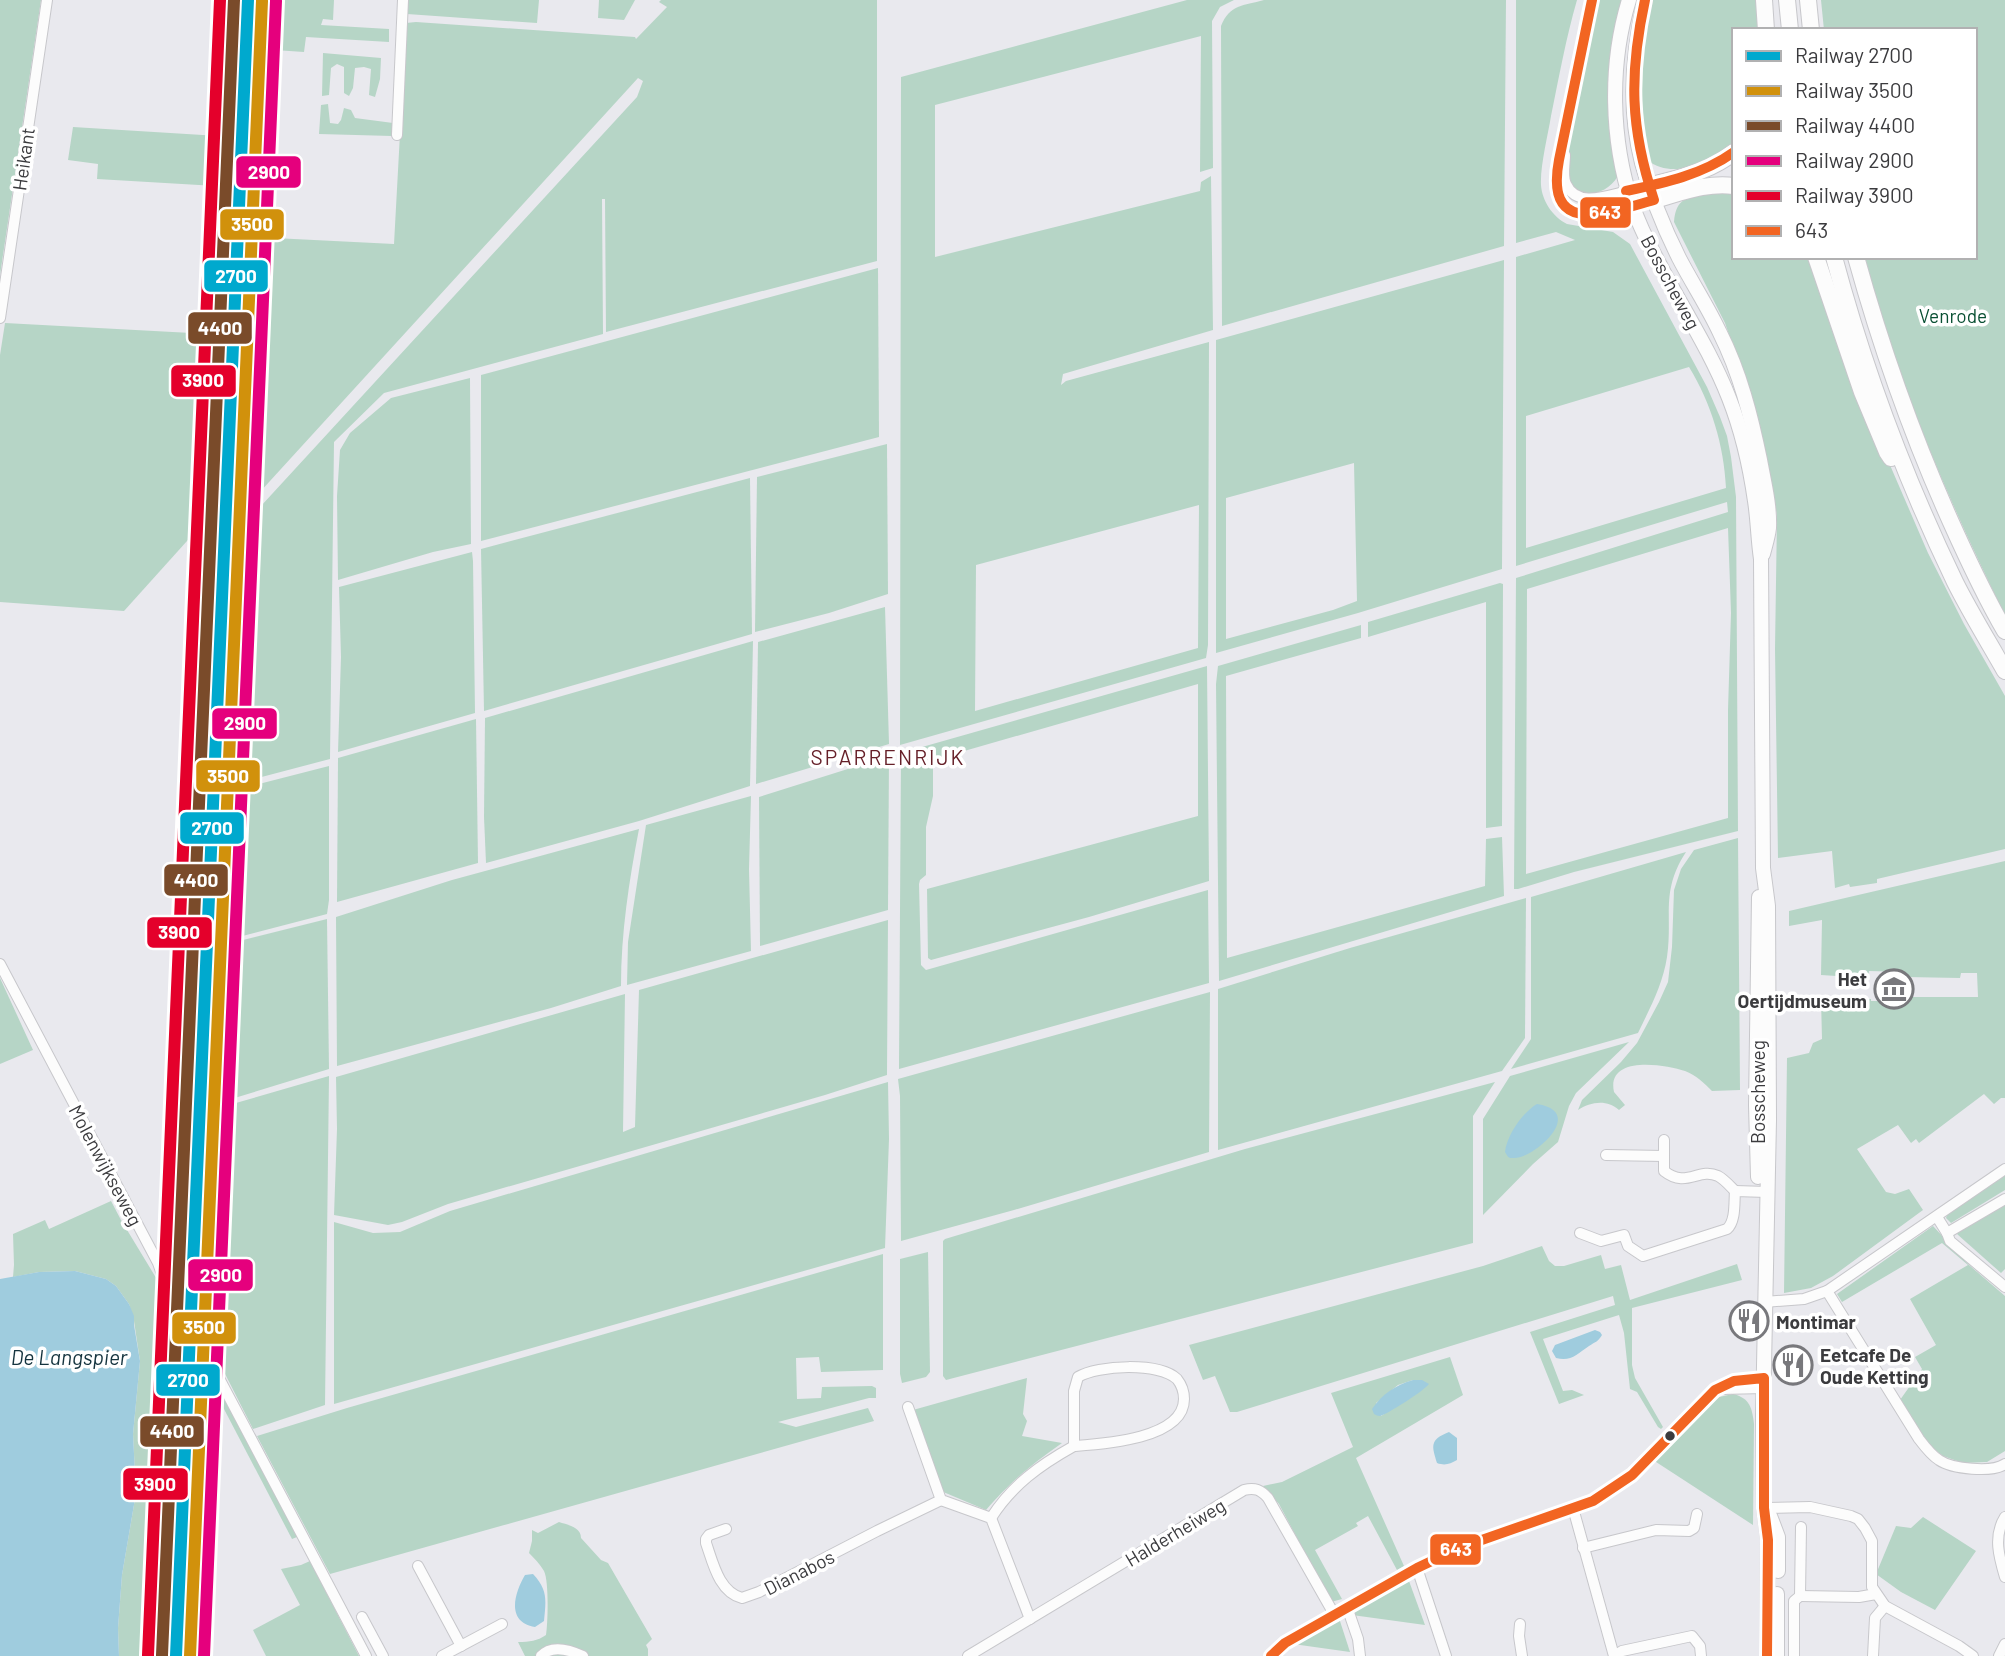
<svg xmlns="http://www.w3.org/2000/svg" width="2005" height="1656" viewBox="0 0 2005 1656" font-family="Barlow,sans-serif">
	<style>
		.green { fill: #b6d5c6; fill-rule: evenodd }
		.water { fill: #9fccde }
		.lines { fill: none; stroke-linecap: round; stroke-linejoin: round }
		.minor-casing { stroke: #c7c7cb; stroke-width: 12 }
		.major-casing { stroke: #c7c7cb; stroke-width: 16 }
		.highway-casing { stroke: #c7c7cb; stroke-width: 18 }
		.minor { stroke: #fcfcfc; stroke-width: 10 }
		.major { stroke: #fcfcfc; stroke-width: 14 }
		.highway { stroke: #fcfcfc; stroke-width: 16 }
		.bus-1-casing { stroke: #fff; stroke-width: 16 }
		.bus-1 { stroke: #f26522; stroke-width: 10 }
		.rail-1-casing { stroke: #fff; stroke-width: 18 }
		.rail-2-casing { stroke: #fff; stroke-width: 18 }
		.rail-3-casing { stroke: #fff; stroke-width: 18 }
		.rail-4-casing { stroke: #fff; stroke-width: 18 }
		.rail-5-casing { stroke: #fff; stroke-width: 18 }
		.rail-1 { stroke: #00a9ce; stroke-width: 12 }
		.rail-2 { stroke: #d1910c; stroke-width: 12 }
		.rail-3 { stroke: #7a4b2a; stroke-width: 12 }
		.rail-4 { stroke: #e5007d; stroke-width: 12 }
		.rail-5 { stroke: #e4002b; stroke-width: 12 }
		.bus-dot { fill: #3b3b3e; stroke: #fff; stroke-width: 2.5 }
		.labels { text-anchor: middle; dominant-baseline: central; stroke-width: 7; stroke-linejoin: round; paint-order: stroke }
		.street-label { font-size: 19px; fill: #3b3b3e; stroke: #fff }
		.park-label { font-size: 19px; fill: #095033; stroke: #fff }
		.poi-label { font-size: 19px; font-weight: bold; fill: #3b3b3e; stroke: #fff; text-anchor: start }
		.neighbourhood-label { font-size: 21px; letter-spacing: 2px; fill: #662029; stroke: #fff }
		.water-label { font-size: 21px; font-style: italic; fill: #15343f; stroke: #fff }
		.line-badge { stroke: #fff; stroke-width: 2.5 }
		.badge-label { font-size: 19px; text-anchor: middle; font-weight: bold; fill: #fff }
	</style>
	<rect width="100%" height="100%" fill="#e9e9ee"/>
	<g class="green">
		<polygon points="0,0 41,0 0,275"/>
		<polygon points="262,0 334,0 333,20 323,19 321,25 389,29 389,42 306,37 304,52 260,49"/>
		<polygon points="408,0 539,0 537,23 407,14"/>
		<polygon points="599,0 635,0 624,20 598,18"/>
		<polygon points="661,0 877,0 877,261 606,332 605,199 602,199 603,334 384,393 334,442 330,759 227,786 238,531 637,97 643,81 638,78 239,515 252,237 394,244 406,23 416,22 635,37 636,39 667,7 659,2"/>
		<path d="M1187,0H1234L1220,7L1212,21L1213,168L1200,172L1201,36L935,105V257L1200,191L1201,182L1211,176L1213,330L1063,374L1061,385L1066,381L1209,342L1208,645L1206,658L900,745L901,77ZM1199,505L1198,648L975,711L976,565Z"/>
		<path d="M1264,0H1506L1504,246L1222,326L1221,26C1230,4 1243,6 1264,0Z"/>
		<path d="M1516,0H1577C1566,38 1559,77 1551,116C1548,135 1540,166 1541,185C1542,201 1553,217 1567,224L1613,232L1630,244L1707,387L1720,417L1727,436L1731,457L1736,497L1738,831L1574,872L1518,889H1514L1516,578L1728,512L1727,502L1516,566V257L1575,240L1556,232L1516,243ZM1689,367C1711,403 1724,445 1726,488L1526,548V416ZM1728,528L1731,613L1728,710V818L1526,874L1527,589Z"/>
		<path d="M1597,0H1625L1618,176C1610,189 1600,192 1587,196L1569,186L1566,160L1568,138Z"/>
		<path d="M1649,0H1763L1764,30H1734V145C1708,161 1675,181 1647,160L1638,95Z"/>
		<path d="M1821,0H2005V615C1948,500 1897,382 1865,257H1975V30H1824Z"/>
		<polygon points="323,53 381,58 380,79 375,97 369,95 371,69 364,67 355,68 353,88 349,96 344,93 344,67 337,64 331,68 329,95 322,96"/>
		<polygon points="328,104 330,123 338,124 341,120 344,108 351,110 355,118 393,123 392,136 319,134 321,105"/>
		<polygon points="73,127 219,136 216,186 97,179 98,164 68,160"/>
		<path d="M1707,192H1734V257H1811L1877,435L1928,553L1964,624L2005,696V849L1877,879V883L1850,887L1849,884L1835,888L1832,851L1778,858L1775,649L1777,515L1762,445L1744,379L1725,323L1674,222C1676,198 1687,198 1707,192Z"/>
		<path d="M1504,260L1502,569L1358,613L1216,653V340ZM1354,463L1357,601L1333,610L1226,639V498Z"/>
		<polygon points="878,268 879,437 481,541 481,375"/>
		<polygon points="5,323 210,334 205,521 124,611 0,602 0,355"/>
		<polygon points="470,378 471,544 433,552 338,580 337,496 340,450 350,433 391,398"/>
		<polygon points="887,444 888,594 829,613 755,632 757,477"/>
		<polygon points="750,478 752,634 484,711 481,549"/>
		<polygon points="472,552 473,561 475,713 338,752 341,657 339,587"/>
		<polygon points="1500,583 1503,584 1502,826 1486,828 1486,602 1368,637 1368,622"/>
		<polygon points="885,607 889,744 756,784 758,642"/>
		<polygon points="1361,625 1361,638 1226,676 1227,958 1485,886 1486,839 1502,837 1504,896 1219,981 1216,684 1218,666"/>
		<polygon points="753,641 750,786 639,821 486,863 484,817 485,718"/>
		<polygon points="1207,666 1209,881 1089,917 931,960 928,958 927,889 1198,816 1198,684 933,760 933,796 926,827 926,875 920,880 919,884 921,965 926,970 1208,890 1209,983 899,1069 901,753"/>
		<polygon points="476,719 478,863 337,902 338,758"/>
		<polygon points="889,756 888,910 760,946 759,797"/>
		<polygon points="329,766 329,900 327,914 223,941 228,792"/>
		<polygon points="751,796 749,869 751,951 627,985 628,942 646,825"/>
		<path d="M639,829C629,881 621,933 621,986L551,1008L337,1066L336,917L452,880Z"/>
		<path d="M1738,838L1740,1090L1712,1091C1704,1083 1696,1075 1685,1071C1664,1064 1606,1055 1614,1092L1625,1105L1619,1110C1607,1099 1590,1102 1578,1110L1582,1100L1621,1062L1637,1043L1659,1002L1668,982L1672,947L1674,890L1681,869L1694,850Z"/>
		<path d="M1686,852C1660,892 1673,915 1667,957C1663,984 1650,1008 1638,1033L1511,1069L1531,1039V897Z"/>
		<polygon points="2005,861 2005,1098 2001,1098 1994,1104 1984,1094 1919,1143 1916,1139 1911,1143 1898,1125 1857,1149 1886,1192 1895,1194 1909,1189 1923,1210 1833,1276 1811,1288 1784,1293 1787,1058 1809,1053 1813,1043 1822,1039 1821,999 1871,999 1871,1001 1906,1001 1909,997 1978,997 1977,973 1961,973 1960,978 1906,977 1906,972 1869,971 1868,978 1821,975 1822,920 1789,926 1789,911"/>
		<polygon points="1526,898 1525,1038 1502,1071 1218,1150 1218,989 1350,948"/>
		<polygon points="327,919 329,1069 215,1104 223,945"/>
		<polygon points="888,920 887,1075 825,1095 448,1204 402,1222 388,1225 334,1215 337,1129 336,1077 625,994 623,1132 635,1127 639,990"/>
		<polygon points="0,978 33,1050 0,1064"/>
		<polygon points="1210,992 1209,1152 1014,1210 901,1241 900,1096 898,1079"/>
		<polygon points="1629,1042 1576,1093 1569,1106 1558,1142 1533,1164 1483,1215 1483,1119 1510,1076"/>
		<path d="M329,1076L325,1405L253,1429L217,1358C213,1348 213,1338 205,1330L215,1109Z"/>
		<polygon points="888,1082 889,1139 885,1248 334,1404 334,1222 373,1233 400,1232 450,1211"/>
		<polygon points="1495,1082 1473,1116 1473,1243 946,1380 943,1376 943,1241 945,1239 1245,1149"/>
		<polygon points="2005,1170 2005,1190 1951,1223 1946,1218 1950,1206"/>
		<polygon points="111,1201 121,1220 161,1286 164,1310 167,1326 171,1334 156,1656 119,1656 118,1628 122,1575 136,1493 133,1434 140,1361 134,1321 129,1304 116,1286 106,1279 75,1271 39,1272 13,1277 14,1265 13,1234 45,1220 49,1229"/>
		<polygon points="2005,1204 2005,1269 2001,1273 1957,1234 1960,1230"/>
		<polygon points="1933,1226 1969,1265 2005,1296 2005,1451 1987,1462 1963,1463 1943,1456 1930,1446 1900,1400 1922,1369 1915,1357 1936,1345 1910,1299 1968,1265 1942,1243 1842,1302 1837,1294"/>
		<polygon points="1542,1246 1549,1261 1555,1266 1564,1266 1601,1255 1605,1269 1621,1265 1630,1300 1737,1264 1742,1280 1632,1308 1632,1365 1635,1378 1663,1427 1661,1429 1658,1427 1637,1392 1630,1389 1624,1333 1619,1315 1543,1339 1563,1391 1572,1390 1584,1395 1559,1404 1530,1332 1615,1305 1613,1296 1237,1412 1230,1412 1215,1376 1203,1380 1189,1345 1483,1266"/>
		<polygon points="928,1252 930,1372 926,1377 902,1383 900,1374 900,1259"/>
		<polygon points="883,1254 883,1370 821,1372 819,1357 796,1358 797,1399 821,1398 822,1387 872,1386 876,1388 876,1398 869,1398 778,1422 796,1427 868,1408 874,1421 330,1574 257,1436 347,1408"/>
		<path d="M1450,1357L1463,1395L1356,1458L1404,1566L1397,1570L1368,1516L1356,1523L1358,1526L1315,1550L1342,1599L1331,1602L1279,1504L1263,1486L1282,1482L1353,1447L1331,1393ZM1413,1380L1402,1402L1381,1416L1376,1403L1398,1385Z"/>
		<path d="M1027,1378L1023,1414L1027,1421L1022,1436L1062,1443C1031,1465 1011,1481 986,1510L941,1491L913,1410Z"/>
		<polygon points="219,1385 297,1537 292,1539 213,1388"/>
		<path d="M1733,1394C1750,1398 1752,1408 1754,1424L1753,1525L1653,1460L1700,1412L1719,1397Z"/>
		<polygon points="1923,1517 1976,1551 1935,1610 1901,1592 1876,1574 1896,1526 1911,1528"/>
		<path d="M559,1522C568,1525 581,1527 581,1538L601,1560L608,1563L652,1639L646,1645L648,1649V1656H525L518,1642C530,1642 537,1641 546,1635C548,1622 549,1581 544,1571C540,1564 534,1558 529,1553L532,1541V1530L538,1533Z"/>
		<polygon points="310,1561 359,1656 266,1656 253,1630 300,1605 281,1569 301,1565"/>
		<polygon points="1407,1580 1409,1581 1425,1625 1352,1615 1353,1611"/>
		<polygon points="1339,1618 1350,1652 1293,1644"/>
	</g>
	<g class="water">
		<path d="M1537,1104C1588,1112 1532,1160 1513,1158C1507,1158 1508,1156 1505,1152C1507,1135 1523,1112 1537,1104Z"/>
		<polygon points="75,1271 106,1279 116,1286 129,1304 134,1316 134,1325 140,1361 133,1434 136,1493 122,1575 118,1628 119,1656 0,1656 0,1279 39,1272"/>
		<path d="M1595,1330L1600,1332L1602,1335C1598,1342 1595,1342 1589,1346C1577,1354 1571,1362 1556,1358L1552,1351L1555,1345Z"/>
		<path d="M1413,1380H1422L1429,1384C1425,1390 1386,1415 1380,1416C1378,1416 1376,1415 1374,1414L1372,1409C1382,1394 1396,1385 1413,1380Z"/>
		<path d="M1449,1432L1457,1438V1460C1450,1464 1445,1466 1437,1463C1432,1446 1429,1440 1449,1432Z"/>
		<path d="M533,1574C548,1590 546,1600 544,1621L535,1627C506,1622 514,1594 525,1575Z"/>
	</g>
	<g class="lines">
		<g class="minor-casing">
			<g id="minor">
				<path d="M1592,0L1587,18L1564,141C1557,161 1546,201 1573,211C1580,214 1587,217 1595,216C1607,215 1621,209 1633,206"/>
				<polyline points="397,135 403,0"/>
				<path d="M1565,155C1565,164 1562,176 1566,184C1577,209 1609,195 1629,191"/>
				<polyline points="0,318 47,0"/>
				<polyline points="0,964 158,1263 168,1291 168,1313 172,1327 201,1349 210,1361 366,1656"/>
				<path d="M1664,1140V1171C1687,1189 1698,1167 1718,1176C1724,1179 1730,1186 1735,1191"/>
				<polyline points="1606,1155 1664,1156"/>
				<polyline points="1937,1217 1947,1233 1950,1241 2005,1287"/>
				<path d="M1580,1233L1601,1241L1624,1235L1628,1246L1643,1256L1727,1229C1736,1221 1734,1202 1735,1191L1767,1192"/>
				<polyline points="1947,1233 2005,1199"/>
				<path d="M1827,1291L1919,1439C1925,1447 1931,1455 1939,1460C1952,1469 1992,1473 2005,1464"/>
				<polyline points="1764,1302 1804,1299 1827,1291 2005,1169"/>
				<polyline points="1721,1389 1764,1388"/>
				<polyline points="908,1407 941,1500 991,1518 1030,1619"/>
				<polyline points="1573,1508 1614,1656"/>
				<polyline points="1764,1508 1810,1507 1851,1516 1858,1519 1865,1528 1872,1541 1872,1587 1885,1606 1959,1646 1973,1656"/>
				<path d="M2005,1517C1993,1536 1999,1557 2005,1577"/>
				<path d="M991,1518C1012,1485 1040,1465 1074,1446V1391L1078,1377C1098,1365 1159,1362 1177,1379C1181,1384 1184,1392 1184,1399C1184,1439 1103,1444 1074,1446"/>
				<path d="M726,1529L709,1535L706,1539V1543C713,1563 719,1592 742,1598L759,1592L877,1531L941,1500"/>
				<polyline points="1583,1548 1656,1530 1689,1531 1694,1528 1697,1514"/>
				<polyline points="418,1566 461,1646"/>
				<polyline points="1417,1568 1446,1656"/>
				<polyline points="1800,1596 1859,1597 1876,1594"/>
				<polyline points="1347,1607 1358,1639 1360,1656"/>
				<polyline points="362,1617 383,1656"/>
				<polyline points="1520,1624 1519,1636 1522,1656"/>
				<polyline points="442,1656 502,1624"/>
				<path d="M541,1656C552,1644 570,1650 583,1656"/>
				<path d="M968,1656L1244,1490C1255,1487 1261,1490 1268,1498L1334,1614"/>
				<polyline points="1271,1656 1285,1643 1417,1568 1459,1548 1593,1501 1632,1475 1715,1390 1734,1381 1764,1378"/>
				<polyline points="1614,1656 1622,1651 1692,1636 1700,1646 1701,1656"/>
				<polyline points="1794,1656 1794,1601 1800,1596 1801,1527"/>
				<polyline points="1873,1656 1875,1618 1885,1606"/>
				<polyline points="1999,1656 2005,1644"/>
			</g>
		</g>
		<g class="major-casing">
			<g id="major">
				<path d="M1629,0C1609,65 1611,140 1632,204C1639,225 1650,247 1661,267C1684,311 1711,352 1729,398C1742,431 1750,466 1755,501C1758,520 1758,539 1761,559L1763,868L1768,906L1769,1120L1763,1415L1764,1508L1768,1540L1767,1656"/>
				<path d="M1645,0C1632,54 1628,109 1642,163C1651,196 1664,228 1679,258C1692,283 1708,307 1720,333C1740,373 1751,416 1760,460C1764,482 1770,505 1769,528C1768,537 1765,546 1763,554"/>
				<polyline points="1758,1177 1756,1105 1759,897"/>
				<polyline points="1770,1516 1778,1537 1778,1571"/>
				<polyline points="1777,1656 1777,1594"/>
			</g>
		</g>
		<g class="highway-casing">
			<g id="highway">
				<polyline points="1764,0 1766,30"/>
				<polyline points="1787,0 1790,30"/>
				<polyline points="1808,0 1811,30"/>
				<path d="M1649,186C1678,178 1710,172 1734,152"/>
				<path d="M1654,200C1680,193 1707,182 1734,186"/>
				<polyline points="1816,257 1862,392 1887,452 1891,458"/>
				<path d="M1834,257C1864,369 1905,478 1955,582C1970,612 1988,641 2005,671"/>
				<path d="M1856,257C1881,347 1912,435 1950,520C1967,558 1984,595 2005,631"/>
			</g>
		</g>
		<use href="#minor" class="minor"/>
		<use href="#major" class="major"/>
		<use href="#highway" class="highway"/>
		<g class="bus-1-casing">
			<g id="bus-1">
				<path d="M1592,0L1559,160C1544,239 1610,212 1654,200C1630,128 1629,74 1645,0"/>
				<path d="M1626,191C1664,183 1702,175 1734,152"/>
				<polyline points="1271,1656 1285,1643 1417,1568 1459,1548 1593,1501 1632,1475 1715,1390 1734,1381 1764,1378 1764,1508 1768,1540 1767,1656"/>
			</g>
		</g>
		<use href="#bus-1" class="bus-1"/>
		<g class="rail-1-casing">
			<polyline id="rail-1" points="176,1656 248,0"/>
		</g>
		<g class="rail-2-casing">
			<polyline id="rail-2" points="190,1656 262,1"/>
		</g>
		<g class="rail-3-casing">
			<polyline id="rail-3" points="162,1655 234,0"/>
		</g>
		<g class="rail-4-casing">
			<polyline id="rail-4" points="204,1656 276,1"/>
		</g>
		<g class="rail-5-casing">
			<polyline id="rail-5" points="148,1655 220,0"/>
		</g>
		<use href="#rail-1" class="rail-1"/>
		<use href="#rail-2" class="rail-2"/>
		<use href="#rail-3" class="rail-3"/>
		<use href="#rail-4" class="rail-4"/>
		<use href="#rail-5" class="rail-5"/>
	</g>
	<defs>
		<g id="museum-ring" transform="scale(2.0125)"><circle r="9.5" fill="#fff" stroke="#78787c" stroke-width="1.5"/><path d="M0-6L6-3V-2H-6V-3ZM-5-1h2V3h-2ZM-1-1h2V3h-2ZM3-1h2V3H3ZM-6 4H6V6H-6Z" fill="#78787c"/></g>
		<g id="restaurant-ring" transform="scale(2.0125)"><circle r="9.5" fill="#fff" stroke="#78787c" stroke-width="1.5"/><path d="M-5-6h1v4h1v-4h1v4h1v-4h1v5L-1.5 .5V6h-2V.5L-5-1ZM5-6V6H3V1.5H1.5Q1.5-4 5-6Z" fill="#78787c"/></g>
	</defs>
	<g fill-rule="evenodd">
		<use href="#museum-ring" x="1894" y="989"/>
		<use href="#restaurant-ring" x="1749" y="1321"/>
		<use href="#restaurant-ring" x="1793" y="1365"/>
	</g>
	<circle class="bus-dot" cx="1670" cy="1436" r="6"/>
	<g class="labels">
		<g class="street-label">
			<text transform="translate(23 159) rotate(-82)">Heikant</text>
			<text transform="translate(1671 282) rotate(62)">Bosscheweg</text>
			<text transform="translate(1757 1092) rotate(-90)">Bosscheweg</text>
			<text transform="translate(106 1165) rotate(62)">Molenwijkseweg</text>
			<text transform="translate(1175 1532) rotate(-31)">Halderheiweg</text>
			<text transform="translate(799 1572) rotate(-27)">Dianabos</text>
		</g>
		<g class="park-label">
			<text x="1953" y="315">Venrode</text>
		</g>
		<g class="poi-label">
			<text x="1867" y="978" text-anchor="end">Het<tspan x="1867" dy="22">Oertijdmuseum</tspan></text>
			<text x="1776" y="1321">Montimar</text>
			<text x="1820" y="1354">Eetcafe De<tspan x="1820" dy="22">Oude Ketting</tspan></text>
		</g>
		<g class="neighbourhood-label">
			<text x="888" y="756">SPARRENRIJK</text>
		</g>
		<g class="water-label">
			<text x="69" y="1356">De Langspier</text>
		</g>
	</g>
	<g class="line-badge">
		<rect x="235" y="155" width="67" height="34" rx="7" fill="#e5007d"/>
		<rect x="1579" y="196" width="53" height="33" rx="7" fill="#f26522"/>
		<rect x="219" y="208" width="66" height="33" rx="7" fill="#d1910c"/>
		<rect x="203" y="259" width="66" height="34" rx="7" fill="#00a9ce"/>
		<rect x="187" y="311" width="66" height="34" rx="7" fill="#7a4b2a"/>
		<rect x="170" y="364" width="67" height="34" rx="7" fill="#e4002b"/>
		<rect x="211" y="707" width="67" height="33" rx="7" fill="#e5007d"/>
		<rect x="195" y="759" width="66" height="34" rx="7" fill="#d1910c"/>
		<rect x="179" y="811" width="66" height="34" rx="7" fill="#00a9ce"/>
		<rect x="163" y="863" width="66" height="34" rx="7" fill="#7a4b2a"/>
		<rect x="146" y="916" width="67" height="33" rx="7" fill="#e4002b"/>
		<rect x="187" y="1258" width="67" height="34" rx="7" fill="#e5007d"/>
		<rect x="171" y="1311" width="66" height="34" rx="7" fill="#d1910c"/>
		<rect x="155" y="1363" width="66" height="34" rx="7" fill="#00a9ce"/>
		<rect x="139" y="1415" width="66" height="33" rx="7" fill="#7a4b2a"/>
		<rect x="122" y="1467" width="67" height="34" rx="7" fill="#e4002b"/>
		<rect x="1429" y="1533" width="53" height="33" rx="7" fill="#f26522"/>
	</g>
	<g class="badge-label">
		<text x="269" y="179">2900</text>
		<text x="1605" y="219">643</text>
		<text x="252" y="231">3500</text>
		<text x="236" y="283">2700</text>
		<text x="220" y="335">4400</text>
		<text x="203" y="387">3900</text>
		<text x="245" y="730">2900</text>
		<text x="228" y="783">3500</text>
		<text x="212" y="835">2700</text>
		<text x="196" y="887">4400</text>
		<text x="179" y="939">3900</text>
		<text x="221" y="1282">2900</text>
		<text x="204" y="1334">3500</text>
		<text x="188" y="1387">2700</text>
		<text x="172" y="1438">4400</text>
		<text x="155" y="1491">3900</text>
		<text x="1456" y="1556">643</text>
	</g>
	<rect x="1732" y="28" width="245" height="231" fill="#ffffff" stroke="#b1b1b2" stroke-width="2"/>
	<rect x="1746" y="51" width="35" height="10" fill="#00a9ce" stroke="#b1b1b2" stroke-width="2"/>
	<text x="1795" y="63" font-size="21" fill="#3b3b3e">Railway 2700</text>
	<rect x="1746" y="86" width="35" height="10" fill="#d1910c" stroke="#b1b1b2" stroke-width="2"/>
	<text x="1795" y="98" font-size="21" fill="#3b3b3e">Railway 3500</text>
	<rect x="1746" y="121" width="35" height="10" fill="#7a4b2a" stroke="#b1b1b2" stroke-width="2"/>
	<text x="1795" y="133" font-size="21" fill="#3b3b3e">Railway 4400</text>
	<rect x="1746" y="156" width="35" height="10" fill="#e5007d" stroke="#b1b1b2" stroke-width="2"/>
	<text x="1795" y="168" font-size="21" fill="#3b3b3e">Railway 2900</text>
	<rect x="1746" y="191" width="35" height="10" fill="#e4002b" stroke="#b1b1b2" stroke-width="2"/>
	<text x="1795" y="203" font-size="21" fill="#3b3b3e">Railway 3900</text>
	<rect x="1746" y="226" width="35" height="10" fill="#f26522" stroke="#b1b1b2" stroke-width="2"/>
	<text x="1795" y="238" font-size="21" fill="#3b3b3e">643</text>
</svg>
